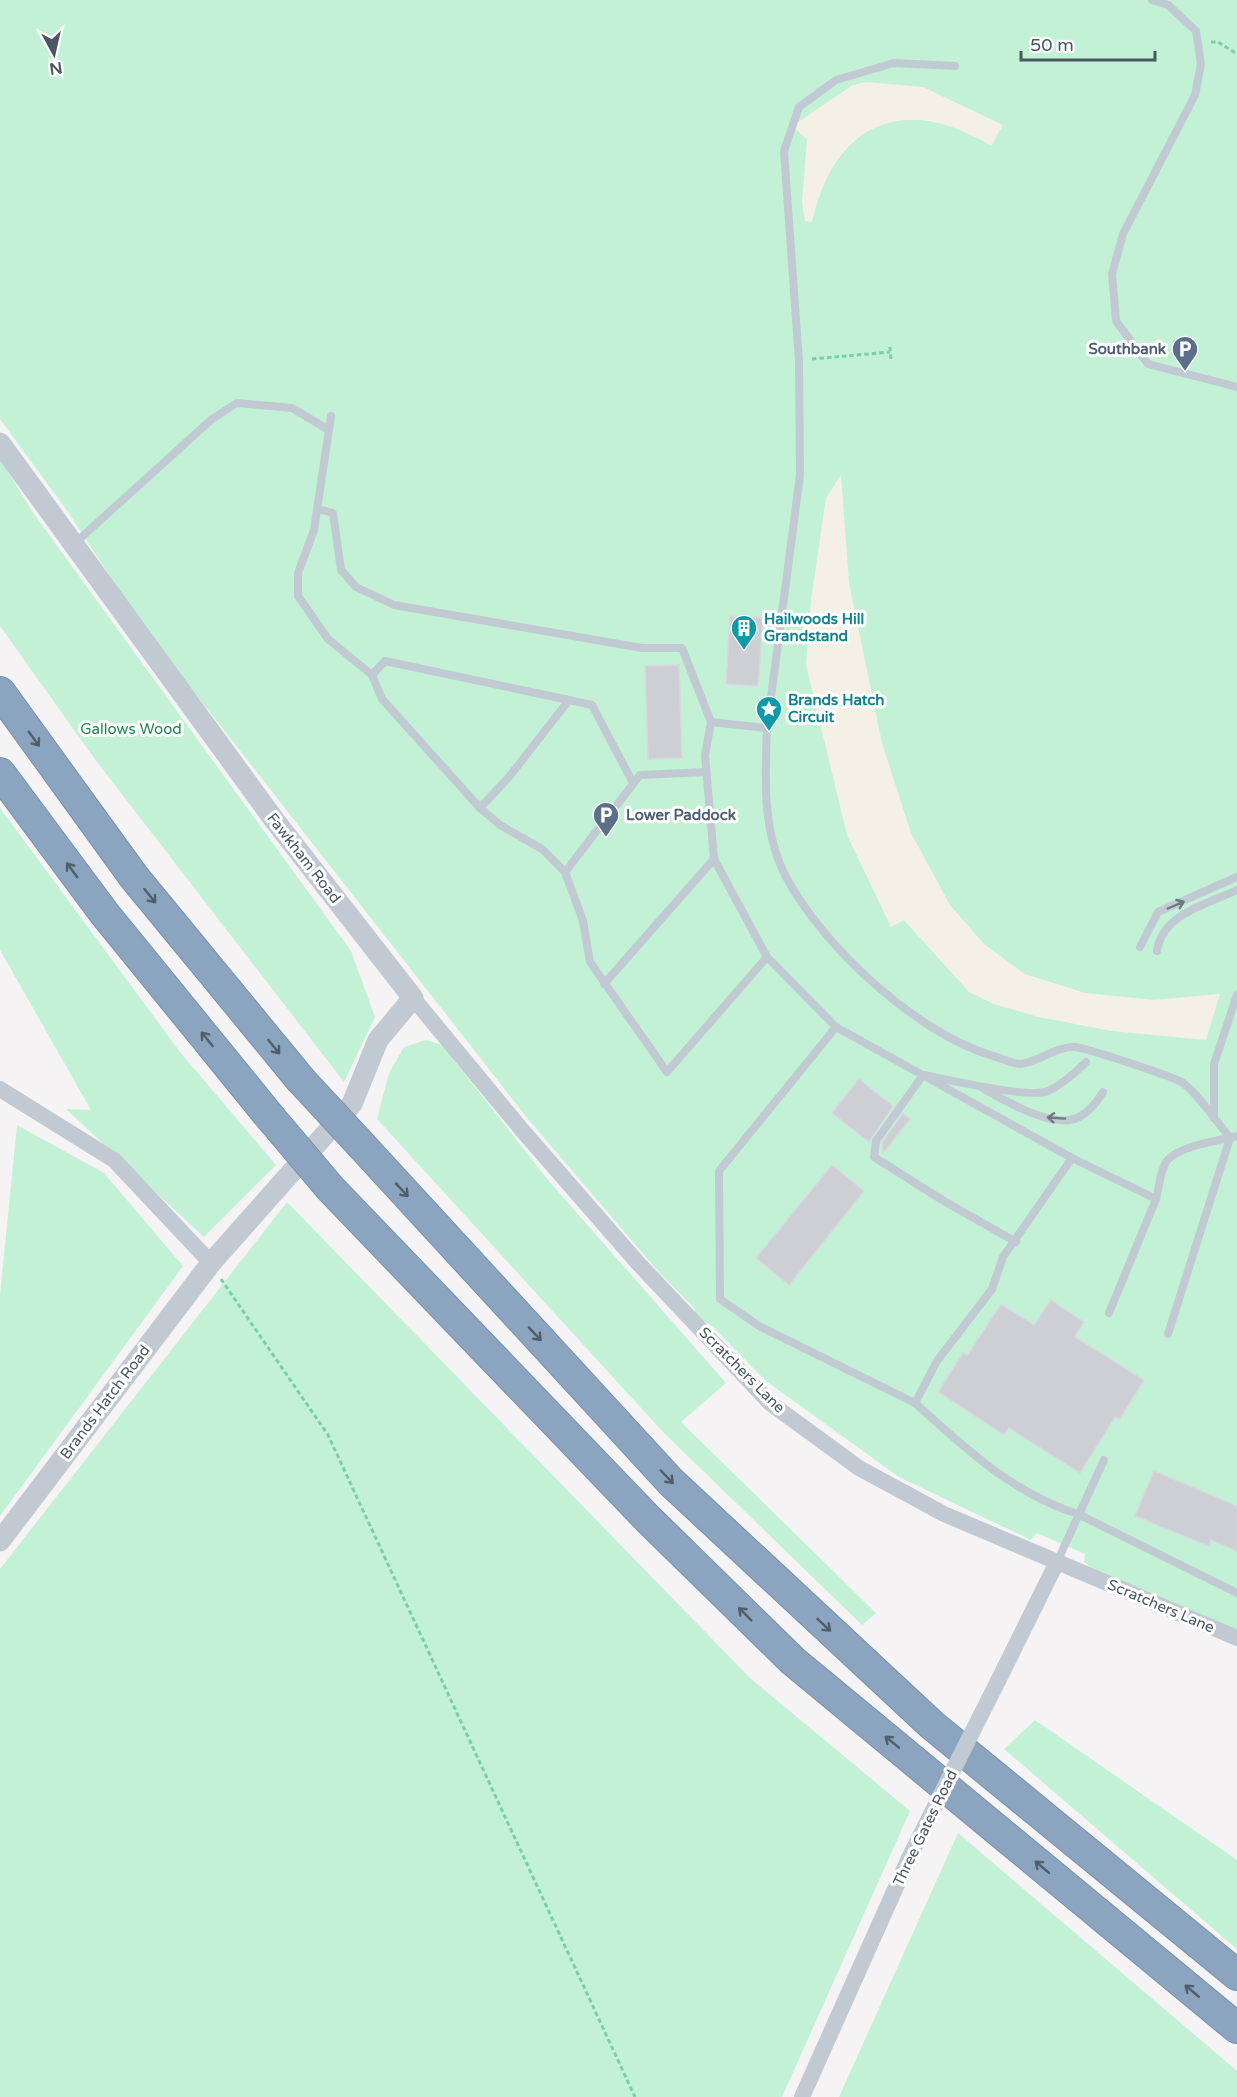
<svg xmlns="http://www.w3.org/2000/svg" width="1237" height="2097" viewBox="0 0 1237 2097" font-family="'Varela Round',sans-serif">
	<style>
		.green { fill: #c3f1d5 }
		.sand { fill: #f5f0e5 }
		.building { fill: #cdcfd5; stroke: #d7d9de; stroke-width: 1.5 }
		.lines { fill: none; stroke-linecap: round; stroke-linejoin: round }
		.motorway-casing { stroke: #7690ad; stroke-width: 32 }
		.path { stroke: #7ad0a6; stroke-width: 3; stroke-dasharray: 4.5 3; stroke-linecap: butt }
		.service { stroke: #c1cad2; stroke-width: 8 }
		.minor { stroke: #c1cad2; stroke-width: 16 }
		.tertiary { stroke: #c1cad2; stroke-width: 21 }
		.motorway { stroke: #8ba5c1; stroke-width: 30 }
		.motorway-bridge-casing { stroke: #7690ad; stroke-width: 32; stroke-linecap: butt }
		.minor-bridge { stroke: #c1cad2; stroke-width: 16 }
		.motorway-bridge { stroke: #8ba5c1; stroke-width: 30 }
		.oneway { stroke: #505e6b }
		.oneway2 { stroke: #6e7983 }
		.labels { text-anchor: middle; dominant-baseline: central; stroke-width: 6; stroke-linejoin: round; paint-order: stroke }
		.service-label { font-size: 15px; font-weight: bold; fill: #4e5e75; stroke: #fff; text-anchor: end }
		.culture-label { font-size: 15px; font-weight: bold; fill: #0d838f; stroke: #fff; text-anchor: start }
		.park-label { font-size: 15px; fill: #17864f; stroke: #fff }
		.street-label { font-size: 15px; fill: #4a5661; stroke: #fff }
	</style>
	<rect width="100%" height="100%" fill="#f5f3f3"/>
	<g class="green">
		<polygon points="0,0 1237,0 1237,1633 1097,1572 1084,1562 1085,1554 1037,1533 1031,1540 899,1477 766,1381 713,1327 696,1316 694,1308 657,1270 528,1119 141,624 68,512 0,419"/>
		<polygon points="0,459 34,514 351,951 375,1017 344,1082 94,758 0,626"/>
		<polygon points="0,808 180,1052 276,1165 204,1237 66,1109 91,1110 0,950"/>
		<polygon points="426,1040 442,1045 548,1180 726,1383 681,1422 876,1613 862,1625 664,1433 377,1119 389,1073 404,1047"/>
		<polygon points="17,1125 104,1173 183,1266 0,1516 0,1295"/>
		<polygon points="287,1202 750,1678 910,1811 782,2097 0,2097 0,1569"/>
		<polygon points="1035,1720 1237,1860 1237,1949 1004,1749"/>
		<polygon points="958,1833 1237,2071 1237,2097 839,2097"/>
	</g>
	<g class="sand">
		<path d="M866,82L923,87L1003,125L991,146C904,92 834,123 812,222L805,221L802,202L807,139L792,126L853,85Z"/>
		<polygon points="841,475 849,583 882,743 911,833 950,905 984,944 1025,974 1085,993 1154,1000 1220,994 1206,1040 1112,1031 1038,1017 994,1004 969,992 904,920 891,927 847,835 806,665 811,600 826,498"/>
	</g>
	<g class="building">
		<polygon points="730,616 763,618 758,686 726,684"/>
		<polygon points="679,665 682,758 648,759 645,666"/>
		<polygon points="859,1079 893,1106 869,1142 832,1113"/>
		<polygon points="903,1113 910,1119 883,1153 882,1143"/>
		<polygon points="832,1165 864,1191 789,1285 756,1258"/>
		<polygon points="1051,1300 1084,1322 1075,1337 1144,1380 1120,1419 1115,1417 1080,1473 1009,1428 1004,1435 938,1392 963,1353 967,1356 1001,1304 1034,1325"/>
		<polygon points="1154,1471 1237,1506 1237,1551 1211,1540 1209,1546 1135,1516"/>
	</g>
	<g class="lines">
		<g class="motorway-casing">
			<g id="motorway">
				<polyline points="0,692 134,877 300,1079"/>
				<polyline points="0,773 104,913 270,1117"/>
				<polyline points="363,1147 671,1482 932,1725 1237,1975"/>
				<polyline points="330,1188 648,1519 793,1661 1237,2028"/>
			</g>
		</g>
		<g class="path">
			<polyline points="1211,42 1218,42 1237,54"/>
			<polyline points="890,347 891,360"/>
			<polyline points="812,359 890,352"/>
			<polyline points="221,1279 328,1435 635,2097"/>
		</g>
		<g class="service">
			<polyline points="1152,0 1168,5 1196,31 1201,64 1195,95 1123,234 1112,274 1116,321 1148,364 1237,387"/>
			<polyline points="331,416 314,530 298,573 298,596 328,639 372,675"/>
			<path d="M318,509L333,513L341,570L356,587L394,605L642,648H682L711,722L705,755L714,859L767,957L836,1027L1072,1158L1156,1199C1159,1188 1160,1172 1166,1162C1176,1146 1219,1141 1237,1136"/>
			<polyline points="74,544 212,419 237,403 292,408 329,430"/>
			<polyline points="569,700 385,661 372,675 382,699 480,808 500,825 542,849 565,872 583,921 590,962 667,1072 767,957"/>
			<path d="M711,722L767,728C765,777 762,829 785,875C822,946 916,1033 993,1056C1001,1058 1011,1063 1019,1064C1035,1064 1056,1046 1075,1047C1086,1048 1175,1077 1183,1083C1201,1097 1216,1121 1230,1138L1168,1334"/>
			<polyline points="767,728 800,475 799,361 784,151 799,107 836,80 894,63 955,66"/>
			<polyline points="480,808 509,777 569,700 592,705 633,783"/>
			<polyline points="565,872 640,775 706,772"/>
			<polyline points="1140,947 1158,912 1237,877"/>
			<path d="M1157,951C1162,914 1207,904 1237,890"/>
			<polyline points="604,984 714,859"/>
			<polyline points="836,1027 719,1171 720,1299 759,1326 915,1403"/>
			<path d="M981,1087C1004,1100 1055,1132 1081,1116C1091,1110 1097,1101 1103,1092"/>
			<polyline points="1214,1118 1214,1064 1237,995"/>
			<path d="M1072,1158L1003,1257L992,1289L937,1361L915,1403C965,1448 1013,1494 1078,1514L1237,1593"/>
			<path d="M1016,1242L944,1201L874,1157L876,1141L923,1075C947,1079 1029,1099 1048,1091C1063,1084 1074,1074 1086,1062"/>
			<polyline points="1109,1313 1156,1199"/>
			<polyline points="1057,1562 1104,1460"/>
		</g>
		<g class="minor">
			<polyline points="413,998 522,1130 637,1262 770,1403 859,1468 944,1514 1237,1638"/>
			<polyline points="0,1089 114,1160 211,1263"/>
			<polyline points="998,1681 1057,1562"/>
			<polyline points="802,2097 909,1858"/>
		</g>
		<polyline class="tertiary" points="0,443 275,821 413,998 378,1040 352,1104 211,1263 0,1541"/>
		<use href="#motorway" class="motorway"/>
		<g class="motorway-bridge-casing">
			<g id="motorway-bridge">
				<polyline points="300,1079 363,1147"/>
				<polyline points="270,1117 330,1188"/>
			</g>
		</g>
		<polyline class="minor-bridge" points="909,1858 998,1681"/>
		<use href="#motorway-bridge" class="motorway-bridge"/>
	</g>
	<defs><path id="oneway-shaft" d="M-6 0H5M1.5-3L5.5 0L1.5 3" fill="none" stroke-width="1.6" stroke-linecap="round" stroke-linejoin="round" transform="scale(1.5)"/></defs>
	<g class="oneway">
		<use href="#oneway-shaft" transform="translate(34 739) rotate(54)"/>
		<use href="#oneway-shaft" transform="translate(72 870) rotate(-126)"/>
		<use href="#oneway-shaft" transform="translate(150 896) rotate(51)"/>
		<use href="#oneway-shaft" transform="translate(207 1039) rotate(-129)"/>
		<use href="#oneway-shaft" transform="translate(274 1047) rotate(51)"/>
		<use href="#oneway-shaft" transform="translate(402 1190) rotate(47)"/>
		<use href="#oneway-shaft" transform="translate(535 1334) rotate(47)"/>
		<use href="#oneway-shaft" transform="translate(667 1477) rotate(46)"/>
		<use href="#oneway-shaft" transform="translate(745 1614) rotate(-135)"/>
		<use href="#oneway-shaft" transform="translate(824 1625) rotate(43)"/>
		<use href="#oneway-shaft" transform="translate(892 1742) rotate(-141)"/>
		<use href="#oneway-shaft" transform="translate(1042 1867) rotate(-140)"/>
		<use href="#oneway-shaft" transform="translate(1192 1991) rotate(-140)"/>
	</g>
	<g class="oneway2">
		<use href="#oneway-shaft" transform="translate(1176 905) rotate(-23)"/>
		<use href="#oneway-shaft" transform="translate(1056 1118) rotate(-176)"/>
	</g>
	<defs>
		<g id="parking-pin" transform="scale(1.35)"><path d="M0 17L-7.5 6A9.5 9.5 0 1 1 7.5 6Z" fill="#5c6f8a" stroke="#fff"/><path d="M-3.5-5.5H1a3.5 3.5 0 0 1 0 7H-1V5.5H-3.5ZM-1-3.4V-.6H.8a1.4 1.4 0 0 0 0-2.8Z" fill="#fff"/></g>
		<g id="building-pin" transform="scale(1.35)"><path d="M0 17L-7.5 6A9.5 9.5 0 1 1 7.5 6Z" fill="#0f9aa8" stroke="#fff"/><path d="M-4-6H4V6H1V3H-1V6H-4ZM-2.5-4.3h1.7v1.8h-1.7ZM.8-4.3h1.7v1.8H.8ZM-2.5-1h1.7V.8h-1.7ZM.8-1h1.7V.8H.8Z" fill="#fff"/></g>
		<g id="sight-pin" transform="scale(1.35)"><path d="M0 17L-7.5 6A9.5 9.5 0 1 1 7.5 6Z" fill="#0f9aa8" stroke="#fff"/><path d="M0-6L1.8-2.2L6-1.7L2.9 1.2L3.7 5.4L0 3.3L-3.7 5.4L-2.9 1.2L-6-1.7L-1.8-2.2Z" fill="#fff"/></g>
	</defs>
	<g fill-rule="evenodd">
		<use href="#parking-pin" x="1185" y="349"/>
		<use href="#building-pin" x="744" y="628"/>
		<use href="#sight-pin" x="769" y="709"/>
		<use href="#parking-pin" x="606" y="815"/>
	</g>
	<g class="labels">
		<g class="service-label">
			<text x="1166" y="349">Southbank</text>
			<text x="626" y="815" text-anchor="start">Lower Paddock</text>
		</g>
		<g class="culture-label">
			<text x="764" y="619">Hailwoods Hill<tspan x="764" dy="17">Grandstand</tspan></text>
			<text x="788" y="700">Brands Hatch<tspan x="788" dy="17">Circuit</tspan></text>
		</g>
		<g class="park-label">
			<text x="131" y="729">Gallows Wood</text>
		</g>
		<g class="street-label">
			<text transform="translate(304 858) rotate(52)">Fawkham Road</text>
			<text transform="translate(742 1370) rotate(45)">Scratchers Lane</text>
			<text transform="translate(105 1402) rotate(-53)">Brands Hatch Road</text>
			<text transform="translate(1161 1606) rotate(23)">Scratchers Lane</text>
			<text transform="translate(925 1828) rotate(-64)">Three Gates Road</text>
		</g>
	</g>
	<g transform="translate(54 54) rotate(172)" stroke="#ffffff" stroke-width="4.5" paint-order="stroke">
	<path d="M0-4.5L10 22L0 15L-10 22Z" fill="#4a5661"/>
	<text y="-9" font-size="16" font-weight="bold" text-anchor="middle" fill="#4a5661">N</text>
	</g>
	<path d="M1021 51v9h134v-9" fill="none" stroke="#4a5661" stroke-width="3"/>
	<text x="1030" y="51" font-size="18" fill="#4a5661" stroke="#ffffff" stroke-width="4.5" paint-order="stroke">50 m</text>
</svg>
